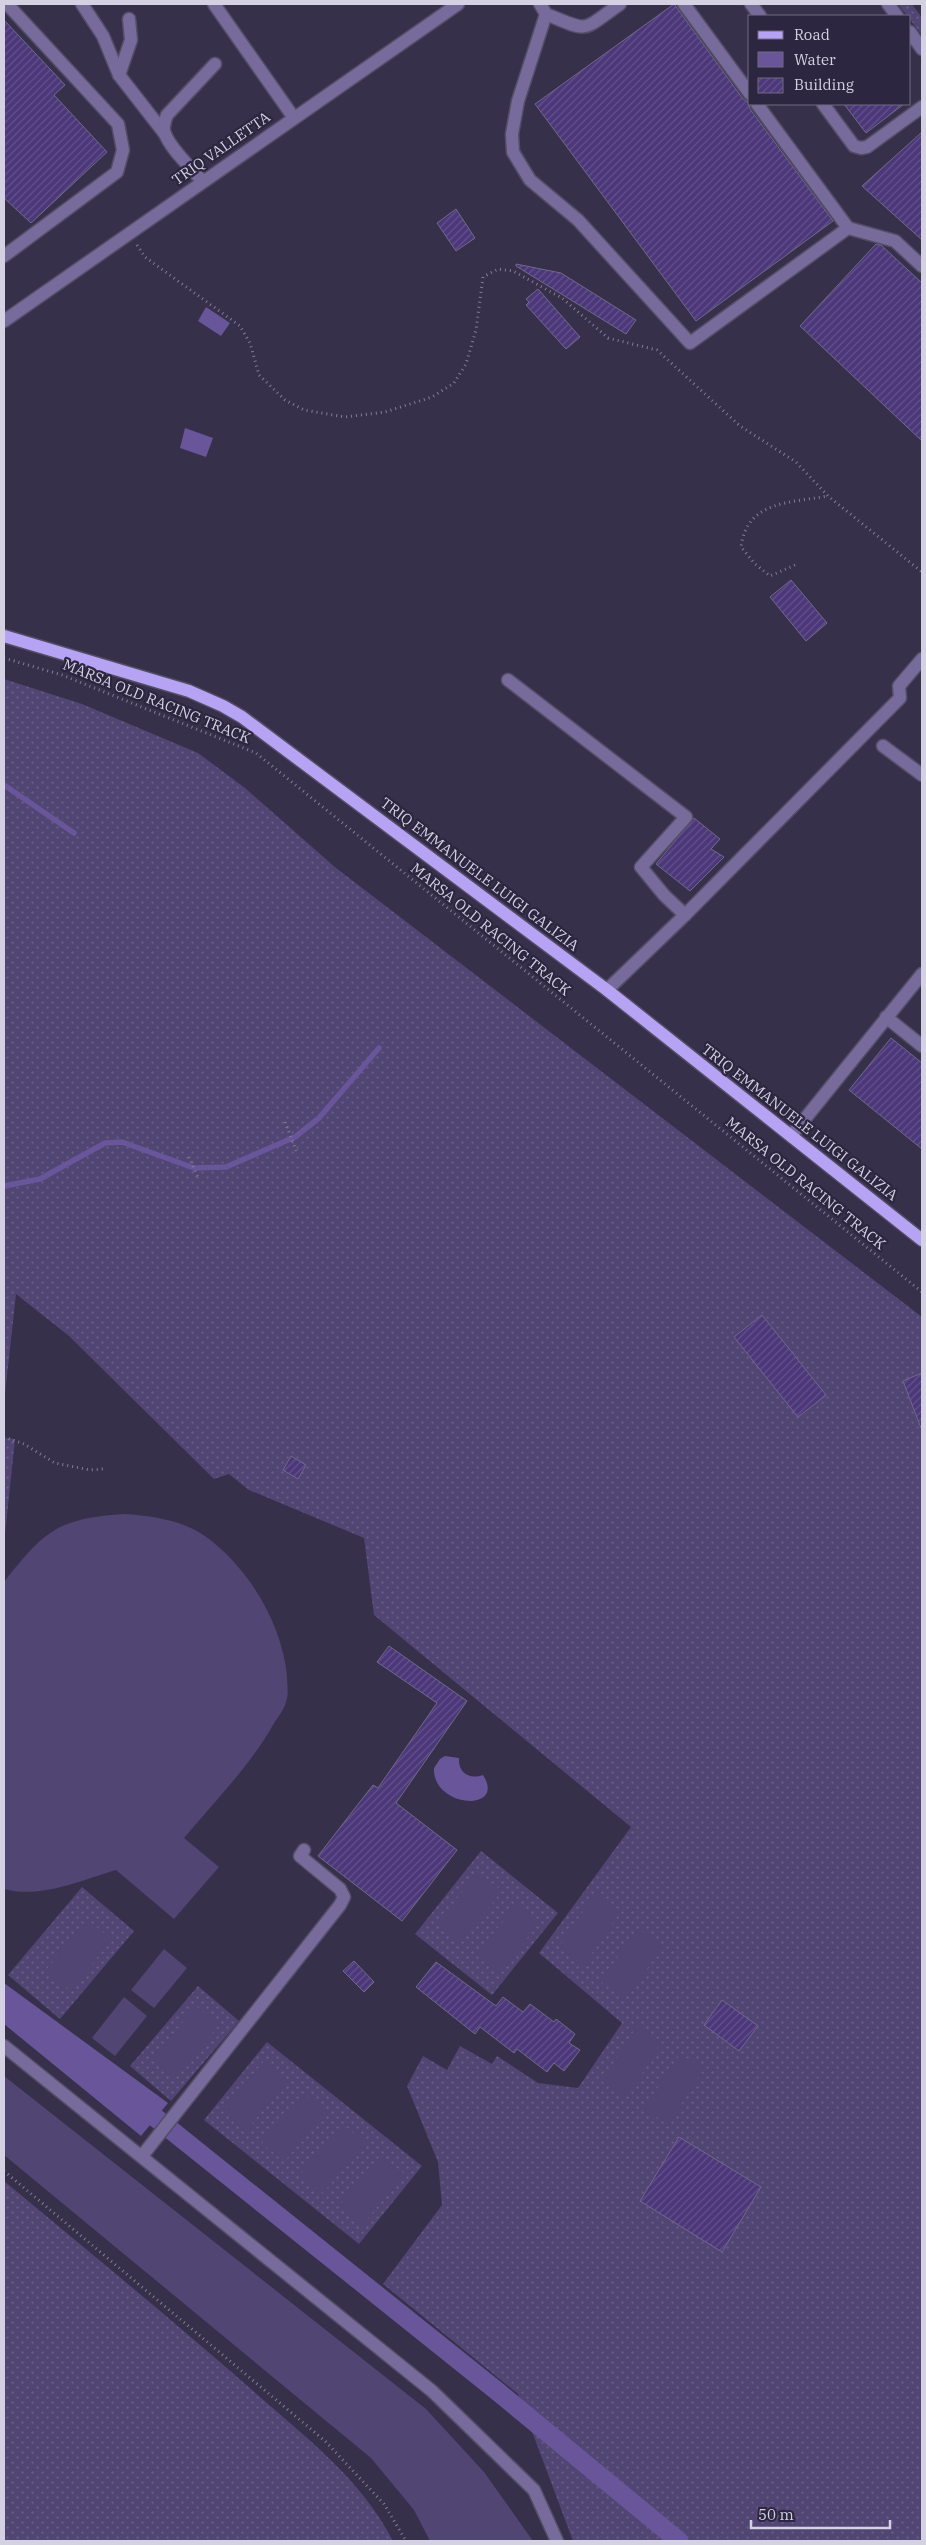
<svg xmlns="http://www.w3.org/2000/svg" width="926" height="2545" viewBox="0 0 926 2545" font-family="'IBM Plex Serif',serif">
	<style>
		.grass { fill: url(#grass-dots) }
		.garden { fill: #514573 }
		.water { fill: #68559a }
		.lines { fill: none; stroke-linecap: round; stroke-linejoin: round }
		.stream { stroke: #68559a; stroke-width: 5.5 }
		.canal { stroke: #68559a; stroke-width: 19 }
		.building { fill: url(#building-hatch); stroke: #706987 }
		.minor-casing { stroke: #534d66; stroke-width: 15 }
		.major-casing { stroke: #534d66; stroke-width: 15 }
		.path { stroke: #837e94; stroke-width: 3; stroke-dasharray: 1 4; stroke-linecap: butt }
		.minor { stroke: #776b9c; stroke-width: 12 }
		.major { stroke: #b7a3f3; stroke-width: 12 }
		.labels { text-anchor: middle; dominant-baseline: central; stroke-width: 4.5; stroke-linejoin: round; paint-order: stroke }
		.street-label { font-size: 15px; fill: #d4d1e2; stroke: #2d2640 }
	</style>
	<defs>
		<pattern id="grass-dots" width="8" height="8" patternUnits="userSpaceOnUse" patternTransform="scale(1.25)"><rect width="8" height="8" fill="#514573"/><path d="M2 2h.1M6 6h.1" fill="none" stroke="#695f87" stroke-width="1.8" stroke-linecap="round"/></pattern>
		<pattern id="building-hatch" width="6" height="6" patternUnits="userSpaceOnUse" patternTransform="scale(1.25)"><rect width="6" height="6" fill="#4b3779"/><path d="M-1 1l2-2M0 6l6-6M5 7l2-2" fill="none" stroke="#64538c"/></pattern>
	</defs>
	<rect width="100%" height="100%" fill="#37304b"/>
	<g class="grass">
		<polygon points="898,4 912,4 922,18 922,35"/>
		<polygon points="4,679 82,704 198,753 245,788 336,868 922,1317 922,2541 573,2541 518,2394 383,2284 442,2205 438,2162 407,2086 423,2056 447,2070 460,2046 492,2064 497,2056 538,2083 578,2088 622,2023 539,1953 631,1827 374,1615 364,1538 249,1490 229,1474 214,1479 69,1336 16,1294 4,1403"/>
		<polygon points="4,1438 15,1439 4,1544"/>
		<polygon points="481,1851 558,1913 492,1995 415,1934"/>
		<polygon points="82,1887 134,1931 60,2019 8,1975"/>
		<polygon points="198,1986 239,2021 171,2101 130,2066"/>
		<polygon points="267,2042 422,2166 359,2244 204,2120"/>
		<path d="M4,2181C87,2250 170,2318 251,2389C303,2435 361,2478 393,2541H4Z"/>
	</g>
	<g class="garden">
		<path d="M125,1514C152,1516 182,1520 205,1536C248,1567 282,1623 287,1676C287,1684 289,1695 286,1702C284,1710 277,1718 273,1725C249,1767 215,1801 184,1838L219,1867L174,1919L116,1870C82,1880 40,1899 4,1889V1582C44,1531 58,1518 125,1514Z"/>
		<polygon points="478,1872 502,1891 460,1942 437,1924"/>
		<polygon points="595,1894 621,1911 584,1965 559,1947"/>
		<polygon points="517,1904 540,1922 499,1974 476,1955"/>
		<polygon points="88,1920 112,1940 70,1990 46,1970"/>
		<polygon points="639,1929 663,1947 624,1999 600,1981"/>
		<polygon points="164,1949 187,1968 154,2008 131,1990"/>
		<polygon points="124,1997 147,2016 115,2056 92,2038"/>
		<polygon points="196,2006 219,2025 176,2077 153,2058"/>
		<polygon points="637,2026 662,2042 627,2097 602,2081"/>
		<polygon points="680,2054 704,2069 668,2124 644,2109"/>
		<polygon points="264,2061 287,2080 246,2131 223,2112"/>
		<polygon points="4,2076 426,2409 484,2472 533,2541 430,2541 414,2510 371,2458 4,2155"/>
		<polygon points="303,2093 326,2111 284,2162 262,2143"/>
		<polygon points="342,2124 365,2142 323,2193 300,2175"/>
		<polygon points="381,2155 404,2174 362,2225 339,2206"/>
	</g>
	<g class="water">
		<polygon points="206,307 230,323 221,336 198,321"/>
		<polygon points="185,428 213,438 206,457 180,448"/>
		<path d="M445,1756L459,1758C458,1773 469,1780 483,1775C507,1813 432,1808 434,1768L440,1759Z"/>
		<polygon points="4,1983 168,2103 141,2136 4,2024"/>
	</g>
	<g class="lines">
		<g class="stream">
			<polyline points="4,785 74,833"/>
			<polyline points="4,1186 40,1179 105,1143 122,1142 194,1168 226,1167 295,1137 319,1118 379,1048"/>
		</g>
		<polyline class="canal" points="136,2102 497,2391 679,2541"/>
	</g>
	<g class="building">
		<polygon points="674,4 743,99 749,103 750,109 833,221 696,321 535,104"/>
		<polygon points="4,20 65,85 54,95 107,152 31,223 4,198"/>
		<polygon points="844,104 904,104 866,133"/>
		<polygon points="922,132 922,240 862,186"/>
		<polygon points="456,209 475,238 456,251 437,223"/>
		<polygon points="876,244 881,245 922,283 922,441 800,326"/>
		<polygon points="516,264 561,273 636,320 626,334 516,266"/>
		<polygon points="538,289 580,337 566,349 526,305 529,302 526,299"/>
		<polygon points="791,580 827,623 806,641 770,597"/>
		<polygon points="694,818 720,839 711,849 724,857 690,891 656,864"/>
		<polygon points="891,1038 922,1063 922,1149 849,1090"/>
		<polygon points="762,1315 826,1395 798,1417 734,1337"/>
		<polygon points="922,1373 922,1427 921,1428 903,1381"/>
		<polygon points="291,1456 306,1465 298,1479 283,1470"/>
		<polygon points="389,1646 467,1701 396,1803 457,1850 402,1921 318,1856 373,1785 378,1788 437,1703 377,1662"/>
		<polygon points="354,1961 374,1982 364,1992 343,1971"/>
		<polygon points="436,1962 496,2006 503,1997 523,2012 530,2004 554,2022 556,2019 575,2034 569,2043 580,2050 564,2071 554,2063 547,2072 517,2049 514,2053 480,2027 475,2034 416,1987"/>
		<polygon points="722,2000 758,2026 739,2051 704,2025"/>
		<polygon points="679,2137 761,2187 722,2252 640,2201"/>
	</g>
	<g class="lines">
		<g class="minor-casing">
			<g id="minor">
				<polyline points="82,4 103,36 119,75 165,134"/>
				<polyline points="214,4 294,118"/>
				<polyline points="540,4 546,14 518,101 512,134 513,152 530,180 578,220 690,343 848,228 895,241 922,266"/>
				<polyline points="684,4 750,94"/>
				<polyline points="751,4 760,16"/>
				<polyline points="888,4 897,16"/>
				<path d="M546,14C591,33 581,31 620,4"/>
				<polyline points="910,32 922,49"/>
				<polyline points="119,75 131,40 129,19"/>
				<polyline points="757,104 848,228"/>
				<polyline points="823,104 854,146 861,148 867,147 922,107"/>
				<path d="M202,181C191,167 172,151 165,134C162,128 165,121 167,115L215,64"/>
				<polyline points="4,256 117,172 123,150 118,124 7,4"/>
				<polyline points="4,321 458,4"/>
				<polyline points="508,680 686,817 641,867 664,895 685,915"/>
				<polyline points="883,746 922,775"/>
				<polyline points="607,990 685,915 900,698 899,686 922,659"/>
				<polyline points="886,1017 922,1046"/>
				<polyline points="791,1136 922,974"/>
				<polyline points="4,2046 432,2391 534,2490 557,2541"/>
				<polyline points="142,2156 340,1905 344,1897 340,1889 300,1856 304,1850"/>
			</g>
		</g>
		<g class="major-casing">
			<polyline id="major" points="4,636 189,691 223,706 242,717 607,990 922,1240"/>
		</g>
		<g class="path">
			<polyline points="137,245 145,257 240,326 250,343 259,375 285,400 304,410 345,417 385,412 432,397 454,383 466,364 476,330 483,277 498,269 513,271 562,298 608,338 657,350 740,426 796,462 828,496 922,572"/>
			<path d="M795,565L770,576L755,564L741,547C747,500 791,503 828,496"/>
			<polyline points="4,658 62,675 256,753 922,1292"/>
			<polyline points="285,1122 297,1153"/>
			<polyline points="189,1157 198,1178"/>
			<polyline points="4,1437 24,1444 55,1463 90,1470 103,1469"/>
			<polyline points="4,2171 325,2441 384,2504 406,2541"/>
		</g>
		<use href="#minor" class="minor"/>
		<use href="#major" class="major"/>
	</g>
	<g class="labels">
		<g class="street-label">
			<text transform="translate(221 148) rotate(-35)">TRIQ VALLETTA</text>
			<text transform="translate(157 701) rotate(22)">MARSA OLD RACING TRACK</text>
			<text transform="translate(480 874) rotate(37)">TRIQ EMMANUELE LUIGI GALIZIA</text>
			<text transform="translate(491 929) rotate(39)">MARSA OLD RACING TRACK</text>
			<text transform="translate(800 1122) rotate(38)">TRIQ EMMANUELE LUIGI GALIZIA</text>
			<text transform="translate(806 1183) rotate(39)">MARSA OLD RACING TRACK</text>
		</g>
	</g>
	<rect width="926" height="2545" fill="none" stroke="#d4d1e2" stroke-width="10"/>
	<rect x="748" y="15" width="162" height="90" fill="#2d2640" stroke="#706a81"/>
	<rect x="758" y="31" width="25" height="8" fill="#b7a3f3" stroke="#706a81"/>
	<text x="794" y="40" font-size="15" fill="#d4d1e2">Road</text>
	<rect x="758" y="52" width="25" height="15" fill="#68559a" stroke="#706a81"/>
	<text x="794" y="65" font-size="15" fill="#d4d1e2">Water</text>
	<rect x="758" y="78" width="25" height="15" fill="url(#building-hatch)" stroke="#706a81"/>
	<text x="794" y="90" font-size="15" fill="#d4d1e2">Building</text>
	<path d="M751 2520v8h139v-8" fill="none" stroke="#d4d1e2" stroke-width="2.5"/>
	<text x="758" y="2520" font-size="15" fill="#d4d1e2" stroke="#2d2640" stroke-width="4" paint-order="stroke">50 m</text>
</svg>
